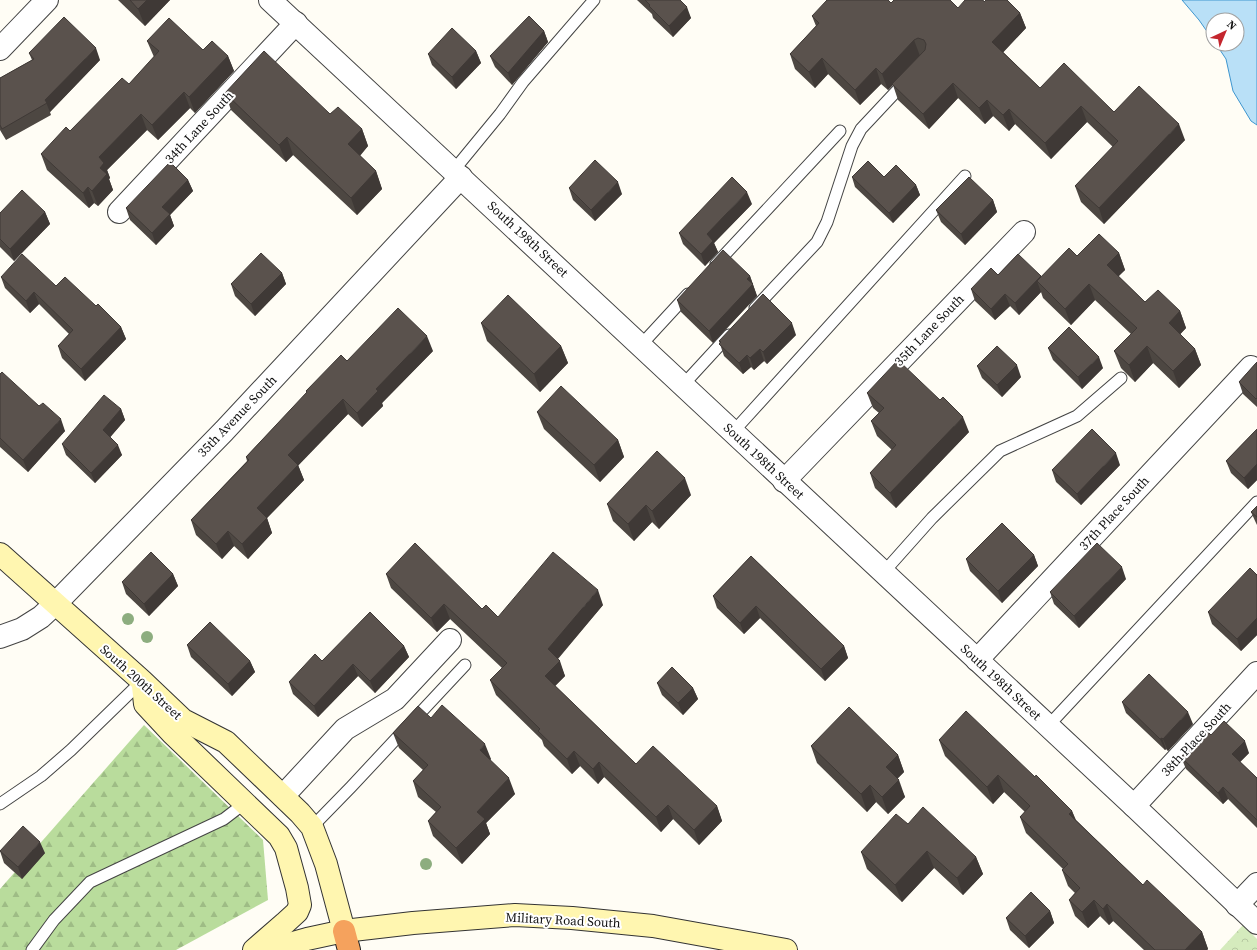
<svg xmlns="http://www.w3.org/2000/svg" width="1257" height="950" viewBox="0 0 1257 950" font-family="'Source Serif 4',serif">
	<style>
		.forest { fill: url(#forest-firs) }
		.park { fill: url(#park-crowns) }
		.water { fill: #b9e0f7; stroke: #3f96cf }
		.lines { fill: none; stroke-linecap: round; stroke-linejoin: round }
		.service-casing { stroke: #444; stroke-width: 13 }
		.minor-casing { stroke: #444; stroke-width: 24 }
		.secondary-casing { stroke: #333; stroke-width: 24 }
		.motorway-casing { stroke: #222; stroke-width: 24 }
		.service { stroke: #fff; stroke-width: 11 }
		.minor { stroke: #fff; stroke-width: 22 }
		.secondary { stroke: #fff6b0; stroke-width: 22 }
		.motorway { stroke: #f5a25d; stroke-width: 22 }
		.tree { fill: #8dad7f }
		.wall { fill: #4d4742 }
		.shaded-wall { fill: #3f3936 }
		.building { fill: #5a524d; stroke: #3f3936 }
		.labels { text-anchor: middle; dominant-baseline: central; stroke-width: 4; stroke-linejoin: round; paint-order: stroke }
		.street-label { font-size: 13px; fill: #111; stroke: #fff }
	</style>
	<defs>
		<pattern id="forest-firs" width="22" height="20" patternUnits="userSpaceOnUse"><rect width="22" height="20" fill="#b9dc9c"/><path d="M5 1l3.5 6h-7zM16 11l3.5 6h-7z" fill="#9ebc85"/></pattern>
		<pattern id="park-crowns" width="20" height="18" patternUnits="userSpaceOnUse"><rect width="20" height="18" fill="#d5ebbd"/><path d="M2 6a3 3 0 1 1 6 0M12 15a3 3 0 1 1 6 0" fill="none" stroke="#b6c8a1"/></pattern>
	</defs>
	<rect width="100%" height="100%" fill="#fffdf5"/>
	<polygon class="forest" points="144,725 263,840 268,900 176,950 0,950 0,889"/>
	<polygon class="park" points="1243,925 1257,939 1257,950 1220,950"/>
	<polygon class="water" points="1182,0 1257,0 1257,125 1251,121 1233,91 1226,59 1216,44 1237,44 1237,20 1213,20 1213,40 1199,20"/>
	<g class="lines">
		<g class="service-casing">
			<g id="service">
				<polyline points="454,170 500,114 523,82 594,0"/>
				<polyline points="716,264 840,131"/>
				<polyline points="755,308 817,242 827,222 852,146 861,129 905,82"/>
				<polyline points="641,345 688,294"/>
				<polyline points="683,385 729,335"/>
				<polyline points="733,432 965,176"/>
				<polyline points="883,573 932,518 1000,451 1077,416 1121,378"/>
				<polyline points="1048,726 1257,502"/>
				<polyline points="0,804 41,776 71,750 142,681"/>
				<polyline points="312,827 351,787 465,665"/>
				<polyline points="32,950 54,920 90,882 224,819 237,809 244,802"/>
			</g>
		</g>
		<g class="minor-casing">
			<g id="minor">
				<polyline points="270,0 1134,806 1257,923"/>
				<polyline points="0,49 47,0"/>
				<polyline points="119,212 296,23"/>
				<polyline points="784,481 1024,232"/>
				<polyline points="0,637 22,629 41,617 55,604 224,431 461,177"/>
				<polyline points="977,660 1251,367"/>
				<polyline points="283,796 345,729 395,699 450,640"/>
				<polyline points="1134,806 1257,673"/>
				<polyline points="1237,905 1257,884"/>
			</g>
		</g>
		<g class="secondary-casing">
			<g id="secondary">
				<polyline points="0,554 142,681 183,720 226,742 300,813 312,827 326,864 344,931"/>
				<polyline points="143,686 145,704 172,733 279,836 286,848 297,888 300,905 297,912 285,923 254,950"/>
				<polyline points="268,950 307,939 344,931 413,923 515,915 572,918 653,926 786,950"/>
			</g>
		</g>
		<g class="motorway-casing">
			<polyline id="motorway" points="344,931 349,950"/>
		</g>
		<use href="#service" class="service"/>
		<use href="#minor" class="minor"/>
		<use href="#secondary" class="secondary"/>
		<use href="#motorway" class="motorway"/>
	</g>
	<g class="tree">
		<circle cx="128" cy="619" r="6"/>
		<circle cx="147" cy="637" r="6"/>
		<circle cx="426" cy="864" r="6"/>
	</g>
	<g class="wall">
		<polygon points="118,0 170,0 145,26"/>
		<polygon points="637,0 680,0 691,18 673,37 653,18 652,14"/>
		<polygon points="984,2 1020,13 1026,28 1003,52 1040,88 1114,112 1185,140 1104,224 1081,202 1075,186 1113,147 1087,122 1051,159 1015,124 1009,131 993,116 985,124 958,98 929,129 898,100 893,85 888,90 881,84 860,105 828,74 815,88 795,69 790,54 816,26 812,16 891,3 958,8"/>
		<polygon points="544,31 548,42 512,85 495,67 490,56"/>
		<polygon points="147,41 203,50 228,56 234,71 195,113 190,108 158,140 147,130 107,170 110,178 109,179 113,190 98,206 94,203 89,208 47,170 41,154 129,84 154,57"/>
		<polygon points="476,51 481,63 456,89 432,65 428,54"/>
		<polygon points="29,53 100,60 50,112 51,115 6,140 0,130 0,78 32,60"/>
		<polygon points="225,93 362,129 368,146 360,156 376,171 382,189 357,215 293,155 286,162 231,110"/>
		<polygon points="852,177 884,177 916,185 920,195 893,223 855,187"/>
		<polygon points="188,180 193,191 170,215 174,226 156,245 130,220 126,208"/>
		<polygon points="569,188 622,194 595,221 573,200"/>
		<polygon points="993,200 997,212 965,245 941,222 936,210"/>
		<polygon points="752,204 714,243 718,252 705,266 683,244 679,233"/>
		<polygon points="45,212 50,224 14,261 0,247 0,213"/>
		<polygon points="1119,253 1125,270 1118,276 1145,302 1180,311 1186,328 1180,334 1195,349 1201,365 1179,388 1153,363 1135,382 1121,368 1114,351 1131,334 1095,300 1071,325 1043,298 1041,292 1019,315 1010,306 995,320 975,301 971,289 1041,276 1041,277 1077,256"/>
		<polygon points="282,273 286,284 255,316 235,296 231,284"/>
		<polygon points="750,276 757,296 713,343 681,312 677,300"/>
		<polygon points="1,277 56,286 96,306 121,327 126,339 85,381 62,358 58,346 69,334 39,304 30,313 5,288"/>
		<polygon points="481,323 561,346 568,363 540,392 487,341"/>
		<polygon points="796,335 767,364 764,361 754,370 751,367 743,374 724,356 719,341"/>
		<polygon points="1048,348 1103,368 1082,389 1053,360"/>
		<polygon points="433,351 382,403 383,406 362,427 348,414 298,465 304,480 267,518 272,533 248,559 234,546 222,559 196,535 191,520 247,461 246,457 307,393 306,391 347,361"/>
		<polygon points="1257,362 1257,407 1243,394 1239,382 1256,363"/>
		<polygon points="977,366 1021,377 1002,397 982,378"/>
		<polygon points="0,374 65,431 28,472 0,447"/>
		<polygon points="867,393 969,432 896,508 875,488 870,473 892,450 877,436 871,421 879,413 873,408"/>
		<polygon points="121,409 125,420 110,437 122,455 95,483 66,455 62,444"/>
		<polygon points="537,412 618,440 624,457 600,482 544,429"/>
		<polygon points="1257,429 1257,480 1248,489 1231,473 1226,461"/>
		<polygon points="1120,465 1081,505 1056,482 1052,470"/>
		<polygon points="691,495 659,529 652,522 634,541 613,521 607,504"/>
		<polygon points="1257,506 1257,525 1256,523 1251,512"/>
		<polygon points="1034,555 1038,566 1002,603 970,571 966,559"/>
		<polygon points="751,556 844,646 848,658 825,681 760,618 744,634 717,608 713,596"/>
		<polygon points="173,574 178,586 149,616 126,594 122,582"/>
		<polygon points="386,574 482,609 498,617 603,605 558,659 565,676 555,686 636,764 717,806 722,821 699,845 673,819 661,832 604,777 598,784 580,766 572,774 544,746 542,740 496,695 490,680 502,668 450,619 437,632 391,588"/>
		<polygon points="1257,575 1257,635 1241,651 1212,624 1208,612"/>
		<polygon points="1126,579 1079,628 1054,604 1050,592"/>
		<polygon points="187,645 250,661 255,672 232,696 191,657"/>
		<polygon points="404,646 409,657 375,693 358,676 318,717 293,694 289,682 322,661"/>
		<polygon points="657,683 693,688 698,699 683,715 662,695"/>
		<polygon points="1122,702 1193,724 1168,751 1166,749 1165,750 1126,713"/>
		<polygon points="431,718 491,759 490,760 515,794 486,823 490,834 462,864 433,836 428,821 436,812 418,797 413,781 423,770 399,748 393,733"/>
		<polygon points="1211,735 1249,753 1240,762 1257,778 1257,828 1228,799 1223,804 1186,769 1181,757"/>
		<polygon points="939,740 1035,777 1072,811 1076,820 1143,885 1202,932 1208,949 1207,950 1144,950 1113,921 1109,925 1100,916 1088,928 1075,916 1069,900 1075,893 1068,886 1062,870 1063,869 1026,833 1020,817 1025,812 1004,792 993,804 945,756"/>
		<polygon points="811,746 898,755 904,772 897,779 905,797 888,814 876,802 867,812 817,763"/>
		<polygon points="908,824 976,857 983,874 963,895 934,868 902,902 867,869 861,852"/>
		<polygon points="0,851 45,853 22,879 4,863"/>
		<polygon points="1050,911 1054,923 1029,948 1010,930 1006,918"/>
	</g>
	<g class="shaded-wall">
		<polygon points="147,0 170,0 145,26 138,9"/>
		<polygon points="687,7 691,18 673,37 669,26"/>
		<polygon points="1020,13 1026,28 998,58 992,42"/>
		<polygon points="544,31 548,42 512,85 508,73"/>
		<polygon points="914,40 920,56 888,90 882,74"/>
		<polygon points="96,48 100,60 50,112 45,100"/>
		<polygon points="476,51 481,63 456,89 452,77"/>
		<polygon points="228,56 234,71 195,113 189,97"/>
		<polygon points="822,58 828,74 815,88 809,72"/>
		<polygon points="876,68 881,84 860,105 855,90"/>
		<polygon points="953,83 958,98 929,129 923,114"/>
		<polygon points="184,92 190,108 158,140 152,125"/>
		<polygon points="987,100 993,116 985,124 979,108"/>
		<polygon points="1081,106 1087,122 1051,159 1045,143"/>
		<polygon points="1009,109 1015,124 1009,131 1003,115"/>
		<polygon points="141,114 147,130 107,170 110,178 109,179 113,190 98,206 92,191 99,157"/>
		<polygon points="1179,124 1185,140 1104,224 1099,208"/>
		<polygon points="362,129 368,146 354,162 348,144"/>
		<polygon points="287,137 293,155 286,162 279,145"/>
		<polygon points="376,171 382,189 357,215 351,198"/>
		<polygon points="188,180 193,191 170,215 174,226 156,245 152,233 162,207"/>
		<polygon points="618,182 622,194 595,221 591,210"/>
		<polygon points="916,185 920,195 893,223 889,213"/>
		<polygon points="88,187 94,203 89,208 83,193"/>
		<polygon points="747,192 752,204 714,243 718,252 705,266 701,254 707,234"/>
		<polygon points="993,200 997,212 965,245 961,234"/>
		<polygon points="45,212 50,224 14,261 10,249"/>
		<polygon points="1119,253 1125,270 1113,282 1107,265"/>
		<polygon points="282,273 286,284 255,316 251,304"/>
		<polygon points="750,276 757,296 713,343 709,331 747,279"/>
		<polygon points="1041,276 1045,288 1037,281 1041,292 1019,315 1015,303"/>
		<polygon points="1089,284 1095,300 1071,325 1065,309"/>
		<polygon points="34,292 39,304 30,313 26,301"/>
		<polygon points="1005,294 1010,306 995,320 991,309"/>
		<polygon points="1180,311 1186,328 1175,340 1169,323"/>
		<polygon points="792,323 796,335 767,364 763,352"/>
		<polygon points="121,327 126,339 85,381 81,369"/>
		<polygon points="427,336 433,351 382,403 383,406 362,427 357,413 376,389"/>
		<polygon points="561,346 568,363 540,392 534,374"/>
		<polygon points="1147,346 1153,363 1135,382 1129,365"/>
		<polygon points="760,349 764,361 754,370 750,358"/>
		<polygon points="1195,349 1201,365 1179,388 1173,371"/>
		<polygon points="747,355 751,367 743,374 739,363"/>
		<polygon points="1099,357 1103,368 1082,389 1078,377"/>
		<polygon points="1017,365 1021,377 1002,397 997,385"/>
		<polygon points="343,399 348,414 294,470 288,455"/>
		<polygon points="121,409 125,420 107,441 103,430"/>
		<polygon points="963,417 969,432 896,508 890,493"/>
		<polygon points="61,419 65,431 28,472 23,460"/>
		<polygon points="618,440 624,457 600,482 594,465"/>
		<polygon points="118,445 122,455 95,483 91,473"/>
		<polygon points="1116,453 1120,465 1081,505 1077,494"/>
		<polygon points="1257,464 1257,480 1248,489 1244,478"/>
		<polygon points="298,465 304,480 267,518 272,533 248,559 242,544 257,508"/>
		<polygon points="685,478 691,495 659,529 652,511"/>
		<polygon points="646,505 652,522 634,541 628,524"/>
		<polygon points="228,531 234,546 222,559 216,544"/>
		<polygon points="1034,555 1038,566 1002,603 998,591"/>
		<polygon points="1122,567 1126,579 1079,628 1074,616"/>
		<polygon points="173,574 178,586 149,616 144,604"/>
		<polygon points="598,590 603,605 553,664 548,649"/>
		<polygon points="444,604 450,619 437,632 431,618"/>
		<polygon points="756,606 760,618 744,634 740,623"/>
		<polygon points="1257,618 1257,635 1241,651 1237,639"/>
		<polygon points="404,646 409,657 375,693 370,681"/>
		<polygon points="844,646 848,658 825,681 821,669"/>
		<polygon points="250,661 255,672 232,696 228,684"/>
		<polygon points="560,661 565,676 550,691 545,676"/>
		<polygon points="353,664 358,676 318,717 314,706"/>
		<polygon points="693,688 698,699 683,715 678,703"/>
		<polygon points="1188,712 1193,724 1168,751 1163,739"/>
		<polygon points="1162,738 1166,749 1165,750 1160,739"/>
		<polygon points="1245,741 1249,753 1237,765 1232,754"/>
		<polygon points="485,744 491,759 485,765 480,750"/>
		<polygon points="574,751 580,766 572,774 567,759"/>
		<polygon points="898,755 904,772 892,784 886,767"/>
		<polygon points="599,762 604,777 598,784 593,769"/>
		<polygon points="998,775 1004,792 993,804 987,787"/>
		<polygon points="509,778 515,794 486,823 490,834 462,864 456,848 477,812"/>
		<polygon points="899,780 905,797 888,814 882,797"/>
		<polygon points="870,785 876,802 867,812 861,794"/>
		<polygon points="1223,787 1228,799 1223,804 1218,793"/>
		<polygon points="668,805 673,819 661,832 656,817"/>
		<polygon points="717,806 722,821 699,845 694,830"/>
		<polygon points="1072,811 1078,827 1069,814"/>
		<polygon points="40,842 45,853 22,879 18,867"/>
		<polygon points="927,851 934,868 902,902 895,885"/>
		<polygon points="976,857 983,874 963,895 957,878"/>
		<polygon points="1094,900 1100,916 1088,928 1082,912"/>
		<polygon points="1107,904 1113,921 1109,925 1103,909"/>
		<polygon points="1050,911 1054,923 1029,948 1025,936"/>
		<polygon points="1202,932 1208,949 1207,950 1185,950"/>
	</g>
	<g class="building">
		<polygon points="130,0 147,0 138,9"/>
		<polygon points="645,0 680,0 687,7 669,26 649,6 650,5"/>
		<polygon points="827,0 888,0 891,3 894,0 950,0 958,8 965,0 983,0 984,2 986,0 1007,0 1020,13 992,42 1040,88 1064,63 1114,112 1139,86 1179,124 1099,208 1075,186 1118,141 1081,106 1045,143 1009,109 1003,115 987,100 979,108 953,83 923,114 892,84 925,50 926,44 924,40 918,38 914,40 882,74 876,68 855,90 822,58 809,72 790,54 819,23 812,16"/>
		<polygon points="529,16 544,31 508,73 490,56"/>
		<polygon points="64,17 96,48 45,100 47,103 2,129 0,125 0,78 34,59 29,53"/>
		<polygon points="169,18 203,50 212,41 228,56 189,97 184,92 152,125 141,114 99,157 104,163 100,168 107,174 92,191 88,187 83,193 41,154 66,127 70,131 122,78 129,84 159,51 147,41"/>
		<polygon points="452,28 476,51 452,77 428,54"/>
		<polygon points="264,51 330,114 338,107 362,129 348,144 376,171 351,198 287,137 279,145 225,93"/>
		<polygon points="595,160 618,182 591,210 569,188"/>
		<polygon points="868,161 884,177 896,165 916,185 889,213 852,177"/>
		<polygon points="170,162 188,180 162,207 170,214 152,233 126,208"/>
		<polygon points="732,177 747,192 707,234 713,241 701,254 679,233"/>
		<polygon points="969,177 993,200 961,234 936,210"/>
		<polygon points="22,190 45,212 10,249 0,239 0,213"/>
		<polygon points="1099,234 1119,253 1107,265 1145,302 1158,290 1180,311 1169,323 1195,349 1173,371 1147,346 1129,365 1114,351 1137,328 1089,284 1065,309 1037,281 1069,248 1077,256"/>
		<polygon points="723,250 750,276 747,279 753,284 709,331 677,300"/>
		<polygon points="261,253 282,273 251,304 231,284"/>
		<polygon points="22,254 56,286 65,277 96,306 98,304 121,327 81,369 58,346 73,330 34,292 26,301 1,277"/>
		<polygon points="1018,254 1041,276 1015,303 1005,294 991,309 971,289 991,268 998,275"/>
		<polygon points="763,294 792,323 763,352 760,349 750,358 747,355 739,363 719,344 721,342 719,341"/>
		<polygon points="508,295 561,346 534,374 481,323"/>
		<polygon points="398,308 427,336 376,389 378,391 357,413 343,399 288,455 298,465 257,508 267,518 242,544 228,531 216,544 191,520 249,460 246,457 307,392 306,391 341,355 347,361"/>
		<polygon points="1069,327 1099,357 1078,377 1048,348"/>
		<polygon points="997,346 1017,365 997,385 977,366"/>
		<polygon points="898,360 940,400 943,397 963,417 890,493 870,473 896,445 871,421 884,408 867,393"/>
		<polygon points="1257,362 1257,398 1256,399 1239,382 1256,363"/>
		<polygon points="2,372 39,406 43,403 61,419 23,460 0,438 0,374"/>
		<polygon points="561,386 618,440 594,465 537,412"/>
		<polygon points="104,395 121,409 103,430 118,445 91,473 62,444"/>
		<polygon points="1092,429 1116,453 1077,494 1052,470"/>
		<polygon points="1257,429 1257,464 1244,478 1226,461"/>
		<polygon points="657,451 685,478 652,511 646,505 628,524 607,504"/>
		<polygon points="1257,506 1257,517 1251,512"/>
		<polygon points="1002,523 1034,555 998,591 966,559"/>
		<polygon points="415,543 482,609 486,605 498,617 553,552 598,590 548,649 560,661 545,676 636,764 653,746 717,806 694,830 668,805 656,817 599,762 593,769 574,751 567,759 538,731 540,729 490,680 507,663 444,604 431,618 386,574"/>
		<polygon points="1097,543 1122,567 1074,616 1050,592"/>
		<polygon points="151,552 173,574 144,604 122,582"/>
		<polygon points="751,556 844,646 821,669 756,606 740,623 713,596"/>
		<polygon points="1250,568 1257,575 1257,618 1237,639 1208,612"/>
		<polygon points="370,612 404,646 370,681 353,664 314,706 289,682 315,654 322,661"/>
		<polygon points="210,622 250,661 228,684 187,645"/>
		<polygon points="672,667 693,688 678,703 657,683"/>
		<polygon points="1149,674 1188,712 1163,739 1162,738 1160,739 1122,702"/>
		<polygon points="442,705 485,744 480,750 509,778 477,812 485,819 456,848 428,821 441,807 413,781 428,765 393,733 418,706 431,718"/>
		<polygon points="849,707 898,755 886,767 899,780 882,797 870,785 861,794 811,746"/>
		<polygon points="966,711 1035,777 1036,775 1072,811 1069,814 1143,885 1147,880 1202,932 1185,950 1155,950 1107,904 1103,909 1094,900 1082,912 1069,900 1080,888 1062,870 1068,864 1020,817 1030,806 998,775 987,787 939,740"/>
		<polygon points="1224,721 1245,741 1232,754 1257,778 1257,820 1223,787 1218,793 1181,757 1206,730 1211,735"/>
		<polygon points="923,807 976,857 957,878 927,851 895,885 861,852 896,814 908,824"/>
		<polygon points="23,826 40,842 18,867 0,851"/>
		<polygon points="1031,892 1050,911 1025,936 1006,918"/>
	</g>
	<g class="labels">
		<g class="street-label">
			<text transform="translate(199 127) rotate(-47)">34th Lane South</text>
			<text transform="translate(528 239) rotate(43)">South 198th Street</text>
			<text transform="translate(929 330) rotate(-46)">35th Lane South</text>
			<text transform="translate(237 416) rotate(-46)">35th Avenue South</text>
			<text transform="translate(764 461) rotate(43)">South 198th Street</text>
			<text transform="translate(1114 513) rotate(-47)">37th Place South</text>
			<text transform="translate(141 682) rotate(42)">South 200th Street</text>
			<text transform="translate(1001 682) rotate(43)">South 198th Street</text>
			<text transform="translate(1196 739) rotate(-47)">38th Place South</text>
			<text transform="translate(563 920) rotate(3)">Military Road South</text>
		</g>
	</g>
	<g transform="translate(1225 32) rotate(44)"><circle r="19" fill="#ffffff" stroke="#a0a0a0"/>
	<path d="M0-3L7 15L0 10L-7 15Z" fill="#c4262e"/>
	<text y="-6" font-size="11" font-weight="bold" text-anchor="middle" fill="#111111">N</text>
	</g>
</svg>
